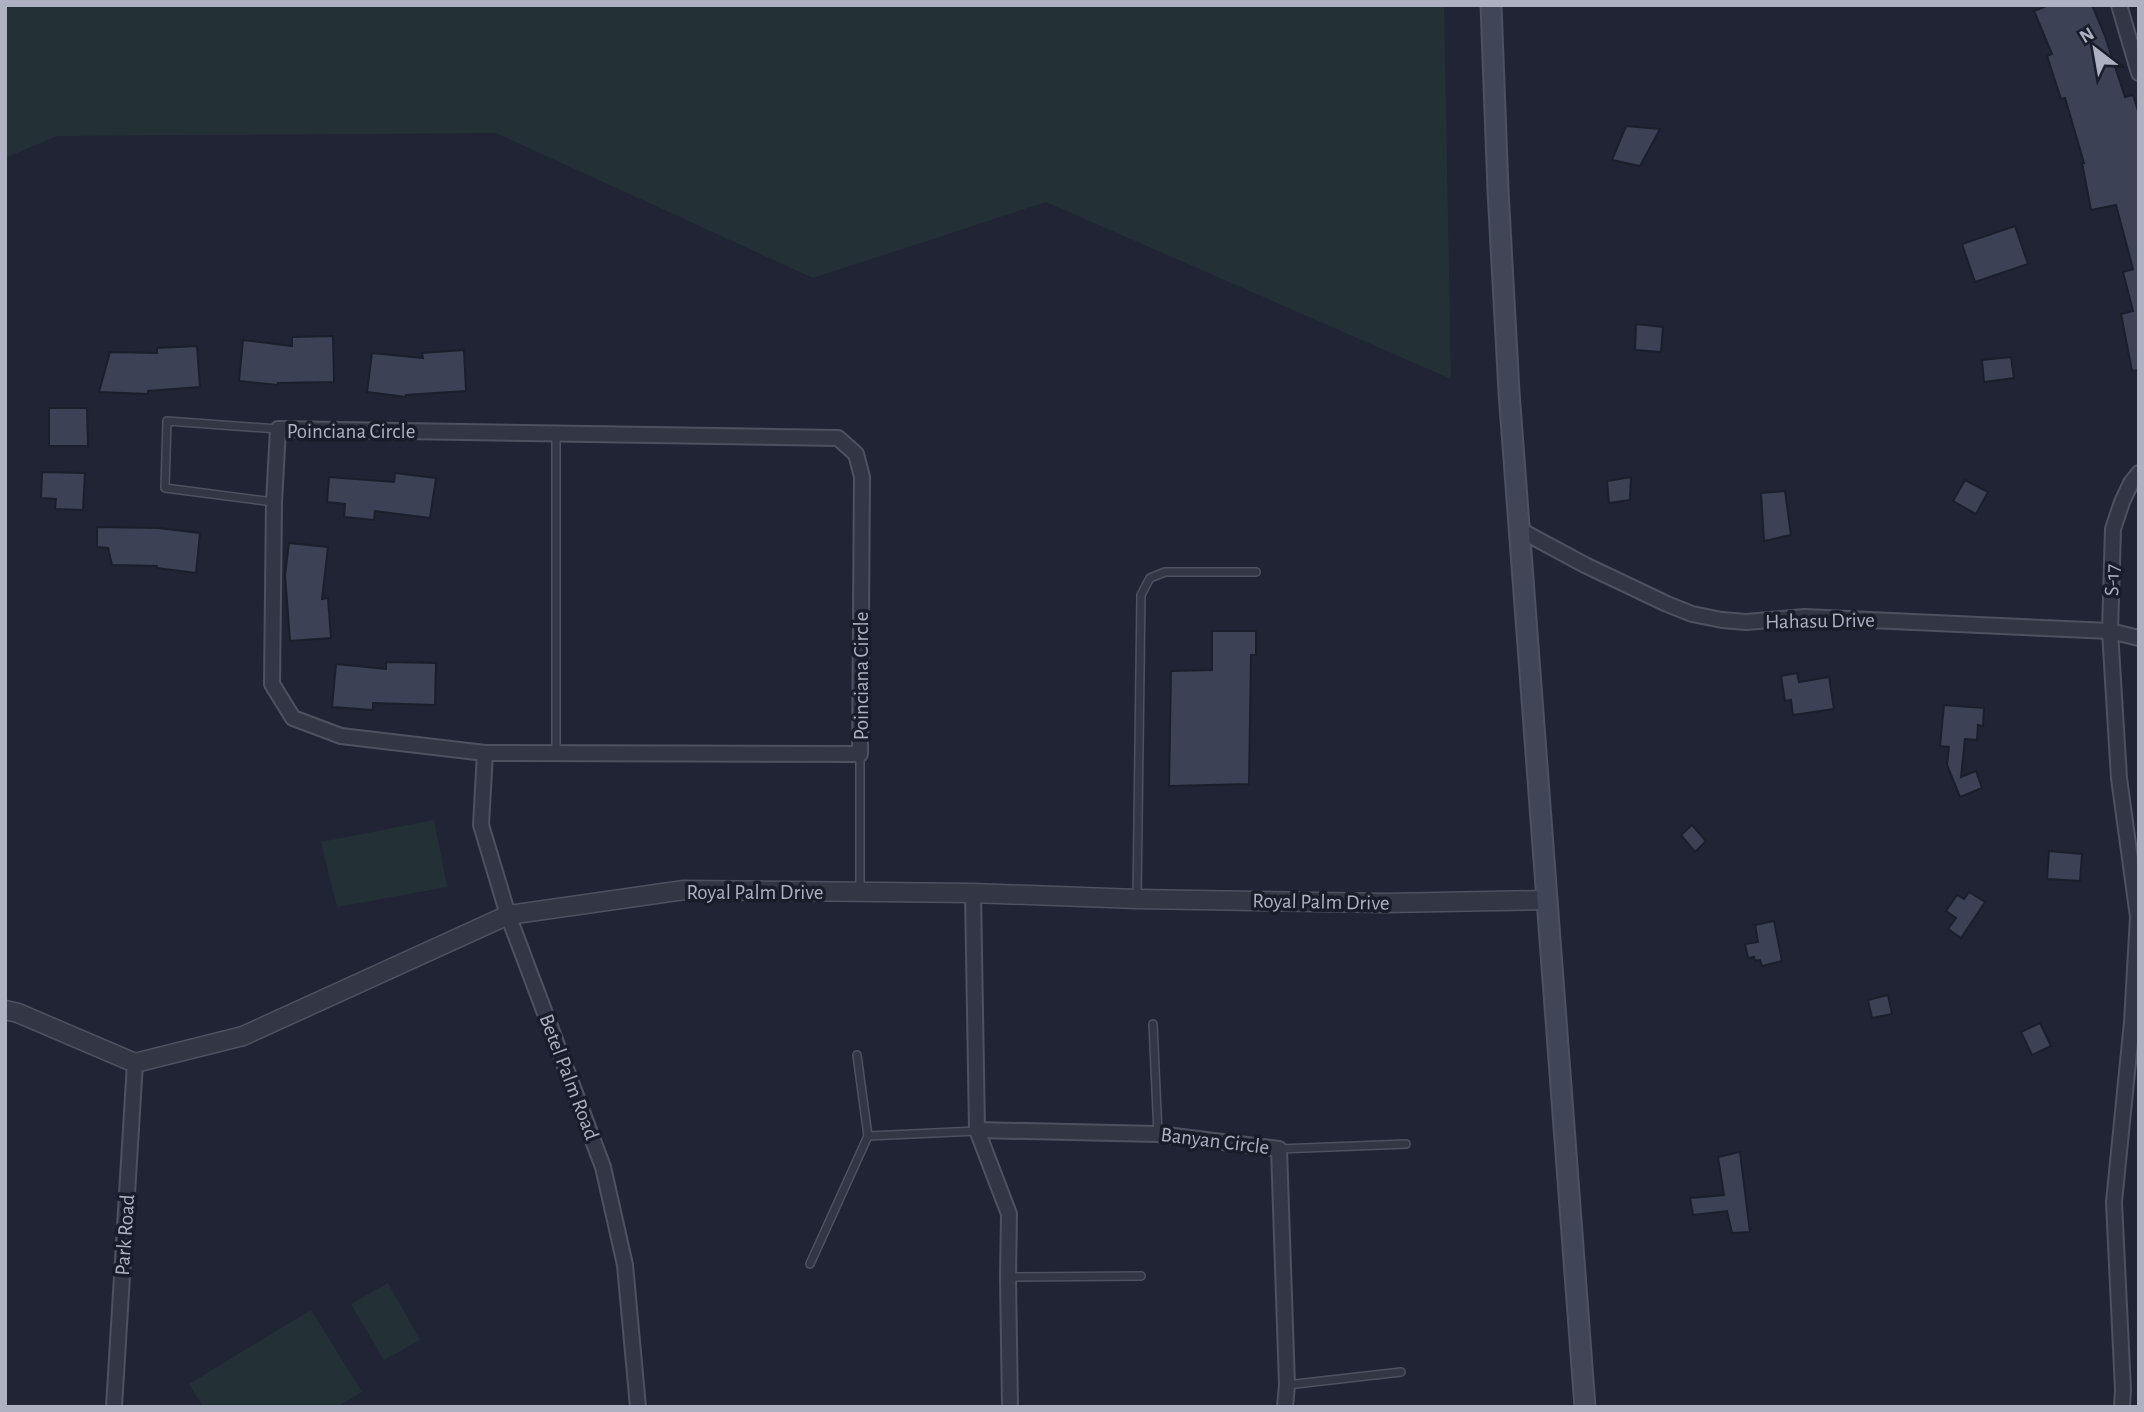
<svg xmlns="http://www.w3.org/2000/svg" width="2144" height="1412" viewBox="0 0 2144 1412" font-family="'Alegreya Sans',sans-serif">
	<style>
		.green { fill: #233136 }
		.building { fill: #3c4155; stroke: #1b1e2b; stroke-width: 2 }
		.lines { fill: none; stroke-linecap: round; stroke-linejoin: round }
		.service-casing { stroke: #4e5160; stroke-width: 10 }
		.minor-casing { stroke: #4e5160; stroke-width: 18 }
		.tertiary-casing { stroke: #4e5160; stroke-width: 21 }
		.secondary-casing { stroke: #4e5160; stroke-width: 23 }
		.service { stroke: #333745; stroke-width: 7 }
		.minor { stroke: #333745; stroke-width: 14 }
		.tertiary { stroke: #333745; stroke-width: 18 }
		.secondary { stroke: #414558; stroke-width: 19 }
		.labels { text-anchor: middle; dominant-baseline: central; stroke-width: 7; stroke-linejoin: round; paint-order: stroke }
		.street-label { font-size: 21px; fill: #adb1c2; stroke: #191c29 }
	</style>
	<rect width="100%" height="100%" fill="#202434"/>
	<g class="green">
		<polygon points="5,5 1444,5 1451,379 1046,202 813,278 496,133 57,136 5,158"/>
		<polygon points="434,820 447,887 337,907 321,842"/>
		<polygon points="388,1283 420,1340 384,1360 351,1304"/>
		<polygon points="311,1310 362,1392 337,1407 203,1407 189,1384"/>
	</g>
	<g class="building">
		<polygon points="2049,5 2092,5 2105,36 2125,97 2133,95 2139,114 2139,370 2132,371 2121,314 2133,311 2123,272 2133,269 2116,205 2091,210 2082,163 2084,163 2065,98 2061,99 2047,56 2052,54 2034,11"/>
		<polygon points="1626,126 1660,129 1640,166 1612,160"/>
		<polygon points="2015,226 2028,264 1975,282 1962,244"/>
		<polygon points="1636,324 1663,327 1661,352 1635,350"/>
		<polygon points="333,336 334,382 278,383 278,385 239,381 243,340 292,346 292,337"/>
		<polygon points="197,346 200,387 148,391 148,394 99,392 110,352 157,353 157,348"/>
		<polygon points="464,350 466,391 406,395 406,397 367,392 372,353 423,358 422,353"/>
		<polygon points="2011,357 2014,378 1984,382 1982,360"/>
		<polygon points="49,408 87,408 88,446 49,446"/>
		<polygon points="42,472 85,473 83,510 55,509 56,499 41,498"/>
		<polygon points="395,473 436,478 430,518 375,511 374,520 344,517 345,504 327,502 329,477 394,482"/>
		<polygon points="1631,477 1630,500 1609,503 1607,481"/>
		<polygon points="1965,480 1988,492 1976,514 1953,501"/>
		<polygon points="1785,491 1791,535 1764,541 1761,493"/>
		<polygon points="97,527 158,528 200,533 196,573 157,568 157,566 112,565 108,548 97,547"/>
		<polygon points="289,543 328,547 322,599 328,598 331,638 290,641 285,575"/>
		<polygon points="1212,631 1256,631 1256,655 1251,655 1249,784 1169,786 1171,671 1212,670"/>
		<polygon points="386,662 436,663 435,705 373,703 373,710 332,707 336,664 386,669"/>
		<polygon points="1797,673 1799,682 1829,677 1834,709 1793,715 1791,700 1785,701 1781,676"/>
		<polygon points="1944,705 1984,708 1983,726 1978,725 1977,740 1965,739 1961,777 1976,771 1982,788 1960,797 1947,765 1949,747 1940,746"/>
		<polygon points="1692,825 1706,841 1695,852 1681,835"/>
		<polygon points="2049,851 2082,854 2080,881 2047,879"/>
		<polygon points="1969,892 1985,902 1961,938 1948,929 1956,918 1946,911 1957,895 1964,899"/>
		<polygon points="1774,921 1782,961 1762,966 1760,960 1755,961 1754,957 1748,958 1745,944 1758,942 1755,925"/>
		<polygon points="1888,995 1892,1014 1872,1018 1868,1000"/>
		<polygon points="2040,1023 2051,1046 2032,1055 2021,1032"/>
		<polygon points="1740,1152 1750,1232 1732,1233 1727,1211 1693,1215 1690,1198 1724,1195 1718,1157"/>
	</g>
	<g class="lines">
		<g class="service-casing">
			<g id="service">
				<polyline points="556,433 556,752"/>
				<polyline points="274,502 165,488 167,421 278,429"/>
				<polyline points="860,890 860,754"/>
				<polyline points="1137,898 1141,595 1150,578 1165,572 1256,572"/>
				<polyline points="1153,1024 1158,1134"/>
				<polyline points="857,1055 868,1136 977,1131"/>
				<polyline points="1279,1149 1406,1144"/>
				<polyline points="810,1264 868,1136"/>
				<polyline points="1008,1277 1141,1276"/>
				<polyline points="1287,1385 1401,1372"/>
			</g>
		</g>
		<g class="minor-casing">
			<g id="minor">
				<polyline points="2119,5 2139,73"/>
				<polygon points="278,429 838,438 856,454 862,477 860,754 485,753 341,736 293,718 272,684 274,502"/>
				<polyline points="1520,530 1585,565 1667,604 1692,614 1722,620 1746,622 1805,617 2110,631 2139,638"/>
				<polyline points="485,753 481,825 508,915 603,1167 625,1265 638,1407"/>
				<polyline points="973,893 977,1130 1009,1214 1008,1277 1010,1407"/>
				<polyline points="977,1130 1158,1134 1279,1149 1287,1385 1285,1407"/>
				<polyline points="114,1407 135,1063"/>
				<polyline points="2122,1407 2123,1390 2114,1202 2132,1022 2138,917 2119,778 2110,631 2113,529 2122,502 2131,483 2139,473"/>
			</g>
		</g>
		<g class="tertiary-casing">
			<polyline id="tertiary" points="5,1010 18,1013 135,1063 243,1036 508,915 684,890 973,893 1137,899 1386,903 1546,900"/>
		</g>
		<g class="secondary-casing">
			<polyline id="secondary" points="1491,5 1498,190 1509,392 1585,1407"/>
		</g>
		<use href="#service" class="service"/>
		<use href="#minor" class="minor"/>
		<use href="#tertiary" class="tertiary"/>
		<use href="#secondary" class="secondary"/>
	</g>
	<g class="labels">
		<g class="street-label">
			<text x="351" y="431">Poinciana Circle</text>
			<text transform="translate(2112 580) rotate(-89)">S-17</text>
			<text transform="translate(1820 621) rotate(-1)">Hahasu Drive</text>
			<text transform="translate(861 676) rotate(-90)">Poinciana Circle</text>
			<text x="755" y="892">Royal Palm Drive</text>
			<text transform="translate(1321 902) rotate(1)">Royal Palm Drive</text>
			<text transform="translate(569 1077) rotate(69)">Betel Palm Road</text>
			<text transform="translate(1215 1141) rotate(7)">Banyan Circle</text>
			<text transform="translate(125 1235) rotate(-86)">Park Road</text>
		</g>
	</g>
	<rect width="2144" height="1412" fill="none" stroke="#adb1c2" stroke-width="14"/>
	<g transform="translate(2095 49) rotate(329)" stroke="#191c29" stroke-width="5" paint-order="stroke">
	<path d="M0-5L12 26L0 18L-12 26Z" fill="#adb1c2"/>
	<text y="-10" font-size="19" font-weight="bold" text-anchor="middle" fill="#adb1c2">N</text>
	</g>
</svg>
